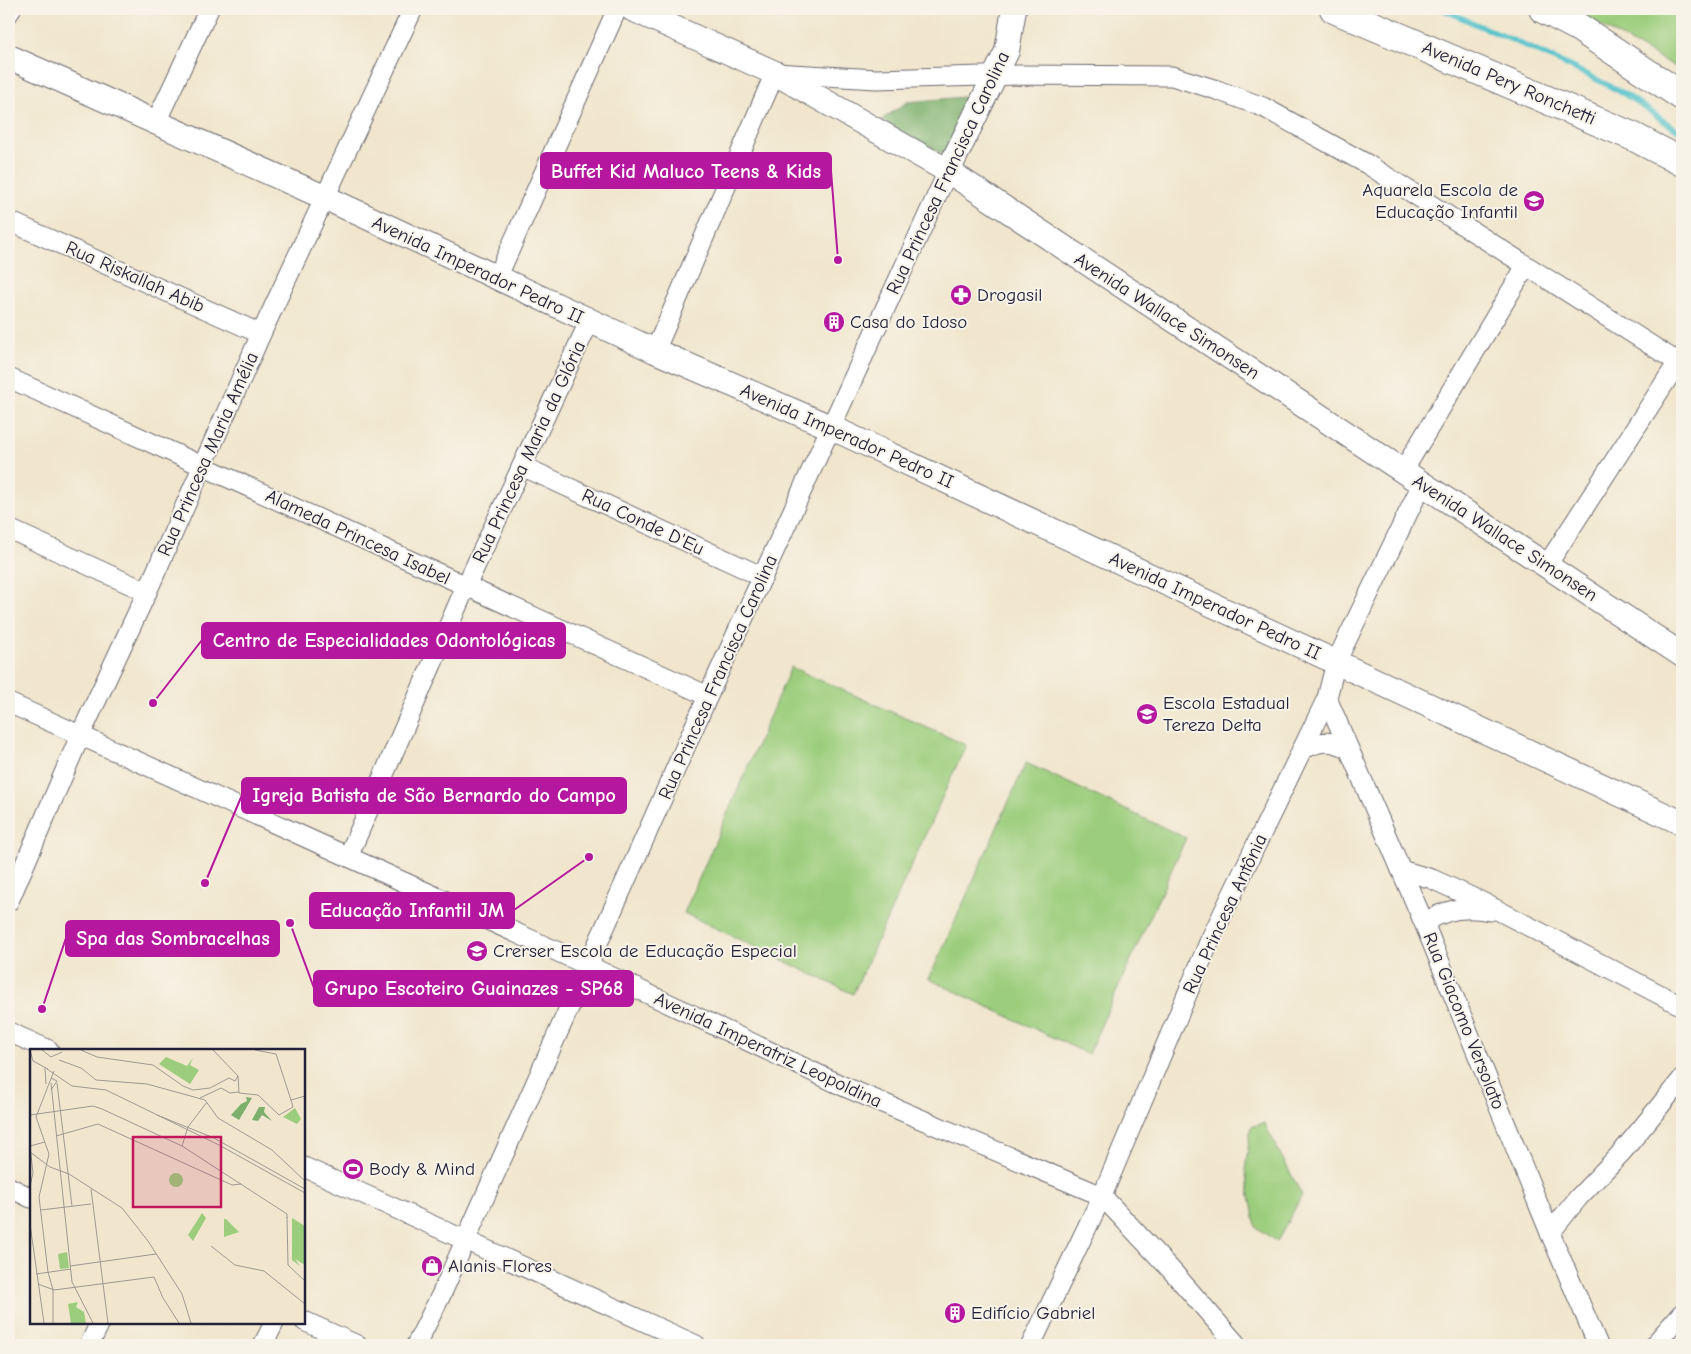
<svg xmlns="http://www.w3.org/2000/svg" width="1691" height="1354" viewBox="0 0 1691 1354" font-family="'Comic Neue',sans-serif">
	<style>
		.green { fill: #9bcd7c; stroke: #5e785c }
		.forest { fill: #7cb06c; stroke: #4f6954 }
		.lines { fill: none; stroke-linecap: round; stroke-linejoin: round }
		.stream { stroke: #55c3cb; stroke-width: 5.5 }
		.minor-casing { stroke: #6a676e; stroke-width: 21 }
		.tertiary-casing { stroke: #6a676e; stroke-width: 26 }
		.primary-casing { stroke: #6a676e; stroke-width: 30 }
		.minor { stroke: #fff; stroke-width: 19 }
		.tertiary { stroke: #fff; stroke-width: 24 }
		.primary { stroke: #fff; stroke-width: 28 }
		.labels { text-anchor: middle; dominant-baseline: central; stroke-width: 4; stroke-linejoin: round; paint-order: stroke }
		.street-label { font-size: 19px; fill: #22223b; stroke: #f7f3e8 }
		.poi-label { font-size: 19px; fill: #22223b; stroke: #f7f3e8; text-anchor: start }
		.inset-road { fill: none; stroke: #9e9893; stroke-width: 1 }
		.view { fill: #c2185b; fill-opacity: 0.15; stroke: #c2185b; stroke-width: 2.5 }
		.inset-edge { fill: none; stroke: #22223b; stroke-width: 2.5 }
		.leader { fill: none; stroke: #b5179e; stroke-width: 2 }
		.callout-dot { fill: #b5179e; stroke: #f7f3e8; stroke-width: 2 }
		.callout { fill: #b5179e; stroke: #b5179e; stroke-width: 2 }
		.callout-label { font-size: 20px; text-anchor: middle; font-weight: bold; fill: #fff }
	</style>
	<rect width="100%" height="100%" fill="#f7f3e8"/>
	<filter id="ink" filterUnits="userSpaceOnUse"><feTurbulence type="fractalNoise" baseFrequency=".02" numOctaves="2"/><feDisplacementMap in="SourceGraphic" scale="10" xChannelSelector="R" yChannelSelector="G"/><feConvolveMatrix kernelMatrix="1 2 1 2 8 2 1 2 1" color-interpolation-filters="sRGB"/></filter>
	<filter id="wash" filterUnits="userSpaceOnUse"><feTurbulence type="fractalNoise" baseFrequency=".0096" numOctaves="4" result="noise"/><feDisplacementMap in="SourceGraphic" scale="20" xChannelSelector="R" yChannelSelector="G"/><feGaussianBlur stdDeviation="1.12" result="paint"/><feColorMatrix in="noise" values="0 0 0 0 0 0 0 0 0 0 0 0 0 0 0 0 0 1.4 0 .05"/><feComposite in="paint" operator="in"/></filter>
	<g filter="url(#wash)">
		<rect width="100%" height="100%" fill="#f1e6cd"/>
		<g class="green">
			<polygon points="1570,9 1682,9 1682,72 1674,66"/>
			<polygon points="791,667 966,745 853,994 684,913"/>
			<polygon points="1026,763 1186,838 1088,1054 929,979"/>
			<polygon points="1264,1123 1302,1195 1277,1242 1256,1227 1245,1170 1251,1127"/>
		</g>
		<polygon class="forest" points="974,96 944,155 881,120 907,102"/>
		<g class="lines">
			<path class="stream" d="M1442,9C1501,36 1562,60 1619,91C1641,103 1660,120 1682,133"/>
		</g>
	</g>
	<g filter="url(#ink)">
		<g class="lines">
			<g class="minor-casing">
				<g id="minor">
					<polyline points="9,13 11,9"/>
					<polyline points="156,122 209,9"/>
					<polyline points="9,221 261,334"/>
					<polyline points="497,278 617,9"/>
					<polyline points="655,351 775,73 876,79 1019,75 1172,76 1217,90 1263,107 1367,164 1682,365"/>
					<polyline points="9,378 708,696"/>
					<polyline points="522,466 763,577"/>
					<polyline points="1403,471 1526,266"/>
					<polyline points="9,529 147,592"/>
					<polyline points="1547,565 1682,356"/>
					<polyline points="1327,698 1424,923 1550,1233 1598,1345"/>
					<polyline points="9,703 589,966 845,1087 1102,1196 1173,1272 1237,1345"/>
					<path d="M1301,751C1317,741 1330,739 1347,748"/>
					<polyline points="348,857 466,586 589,322"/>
					<polyline points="1401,870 1432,879 1482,902 1682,1006"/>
					<polyline points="9,901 80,736 147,592 261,334 413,9"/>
					<path d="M1424,923C1444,909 1467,906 1490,911"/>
					<polyline points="9,1032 49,1050"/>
					<polyline points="304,1167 696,1345"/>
					<polyline points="9,1187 31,1198"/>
					<polyline points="1550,1233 1578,1198 1622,1152 1682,1079"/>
					<polyline points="304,1321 357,1345"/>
					<polyline points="89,1345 100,1323"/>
					<polyline points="263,1345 274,1323"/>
					<polyline points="416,1345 442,1293 708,696 948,171"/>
					<polyline points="1031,1345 1102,1196 1210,940 1327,698 1336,662 1422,484"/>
					<polyline points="1654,1345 1682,1313"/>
				</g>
			</g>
			<g class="tertiary-casing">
				<g id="tertiary">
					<polyline points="632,9 775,73 948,171 1682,655"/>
					<polyline points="9,57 326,198 655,351 830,427 1682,823"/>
					<polyline points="948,171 1007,51 1014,9"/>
				</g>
			</g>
			<g class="primary-casing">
				<g id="primary">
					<polyline points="1334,9 1634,137 1682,162"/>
					<polyline points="1543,9 1578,27 1682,96"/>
				</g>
			</g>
			<use href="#minor" class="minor"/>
			<use href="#tertiary" class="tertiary"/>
			<use href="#primary" class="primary"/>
		</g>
	</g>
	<defs>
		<g id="school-disc" transform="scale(1.125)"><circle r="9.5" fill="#b5179e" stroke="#f7f3e8"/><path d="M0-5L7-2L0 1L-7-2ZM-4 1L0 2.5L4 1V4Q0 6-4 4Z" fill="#fff"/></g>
		<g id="pharmacy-disc" transform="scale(1.125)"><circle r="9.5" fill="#b5179e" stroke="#f7f3e8"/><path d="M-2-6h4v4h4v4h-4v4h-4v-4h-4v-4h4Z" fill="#fff"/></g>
		<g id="building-disc" transform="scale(1.125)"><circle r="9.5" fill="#b5179e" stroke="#f7f3e8"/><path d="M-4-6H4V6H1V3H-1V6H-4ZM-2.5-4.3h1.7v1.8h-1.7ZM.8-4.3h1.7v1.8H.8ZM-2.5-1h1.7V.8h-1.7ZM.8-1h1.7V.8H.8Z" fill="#fff"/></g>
		<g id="stadium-disc" transform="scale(1.125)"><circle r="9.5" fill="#b5179e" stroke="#f7f3e8"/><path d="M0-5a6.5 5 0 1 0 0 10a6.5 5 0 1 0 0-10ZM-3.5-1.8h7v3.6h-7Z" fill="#fff"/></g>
		<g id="shop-disc" transform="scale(1.125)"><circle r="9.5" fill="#b5179e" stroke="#f7f3e8"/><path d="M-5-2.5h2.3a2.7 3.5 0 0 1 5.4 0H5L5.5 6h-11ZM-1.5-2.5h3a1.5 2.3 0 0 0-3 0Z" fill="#fff"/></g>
	</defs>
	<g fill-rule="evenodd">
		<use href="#school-disc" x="1534" y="201"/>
		<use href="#pharmacy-disc" x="961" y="295"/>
		<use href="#building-disc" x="834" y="322"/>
		<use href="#school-disc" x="1147" y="714"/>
		<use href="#school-disc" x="477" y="951"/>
		<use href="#stadium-disc" x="353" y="1169"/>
		<use href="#shop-disc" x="432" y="1266"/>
		<use href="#building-disc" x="955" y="1313"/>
	</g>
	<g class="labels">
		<g class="street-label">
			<text transform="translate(1509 83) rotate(23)">Avenida Pery Ronchetti</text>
			<text transform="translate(948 173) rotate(-65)">Rua Princesa Francisca Carolina</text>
			<text transform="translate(478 270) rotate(25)">Avenida Imperador Pedro II</text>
			<text transform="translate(135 277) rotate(24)">Rua Riskallah Abib</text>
			<text transform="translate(1167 316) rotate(33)">Avenida Wallace Simonsen</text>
			<text transform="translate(847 436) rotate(24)">Avenida Imperador Pedro II</text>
			<text transform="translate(529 452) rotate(-65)">Rua Princesa Maria da Glória</text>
			<text transform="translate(208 454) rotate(-66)">Rua Princesa Maria Amélia</text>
			<text transform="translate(643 522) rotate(25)">Rua Conde D'Eu</text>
			<text transform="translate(358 537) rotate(25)">Alameda Princesa Isabel</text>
			<text transform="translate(1505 538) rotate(33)">Avenida Wallace Simonsen</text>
			<text transform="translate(1215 606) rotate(25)">Avenida Imperador Pedro II</text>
			<text transform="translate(718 677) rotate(-66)">Rua Princesa Francisca Carolina</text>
			<text transform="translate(1225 914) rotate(-65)">Rua Princesa Antônia</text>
			<text transform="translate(1464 1021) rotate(68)">Rua Giacomo Versolato</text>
			<text transform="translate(768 1050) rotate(25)">Avenida Imperatriz Leopoldina</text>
		</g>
		<g class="poi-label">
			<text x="1518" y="190" text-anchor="end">Aquarela Escola de<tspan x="1518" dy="22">Educação Infantil</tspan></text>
			<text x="977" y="295">Drogasil</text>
			<text x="850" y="322">Casa do Idoso</text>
			<text x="1163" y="703">Escola Estadual<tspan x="1163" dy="22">Tereza Delta</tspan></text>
			<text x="493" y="951">Crerser Escola de Educação Especial</text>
			<text x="369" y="1169">Body &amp; Mind</text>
			<text x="448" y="1266">Alanis Flores</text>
			<text x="971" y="1313">Edifício Gabriel</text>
		</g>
	</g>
	<g transform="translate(30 1049)">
		<rect width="275" height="275" fill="#f1e6cd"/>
		<path d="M136,8L157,17L163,9L160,16L169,21L160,35L129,15ZM265,59L271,70L267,75L253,68ZM139 131a7 7 0 1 1 14 0a7 7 0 1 1-14 0ZM172,164L176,169L163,192L158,186ZM262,169L275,177V216L265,210L270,217L262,211ZM194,170H196L209,183L194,188ZM37,203L39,219L30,220L28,205ZM48,253L46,258L54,263L56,274H41L38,255Z" fill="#9bcd7c"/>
		<path d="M216,48L222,49L209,71L201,66L211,55L217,52ZM229,58H235L234,63L242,72L232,66L228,72L222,71Z" fill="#7cb06c"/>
		<path class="inset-road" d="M0,1L3,12L18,20M12,1L21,8L32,3M51,1L67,8L123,16L153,37L163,41L180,39L199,29L205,32L208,27M183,1L208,27M225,1L246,5L261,51M29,11L51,19L66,31L117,35L175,51L188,69L242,101L275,132M15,19L16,35M17,20L42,37L76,41L189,96L275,144M208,27L209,44L228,46L249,66L263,58L261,51L275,47M21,34L42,233L63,274M27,34L42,157M191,39L200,44L209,43M21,41L27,32L21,29M170,49L191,39M0,66L63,57L72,60L152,97L257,165V169M127,66L184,89L275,140M26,87L68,75L202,136L211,135M0,97L15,93M152,97L158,78L177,53M0,98L3,124L0,137M0,103L20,118L39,125L92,159L118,192L152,245L161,274M61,140L78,274M11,161L61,155M257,168L258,216L275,232M0,175L14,274M181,197L205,216L234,222L275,255M40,217L126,205M6,225L41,220M8,235L24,241L124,228L133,249L149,274M23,274V241L18,223L9,148L19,105L6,68L24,22"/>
		<path class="view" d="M103,88H191V158H103Z"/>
		<rect width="275" height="275" class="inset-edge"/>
	</g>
	<path class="leader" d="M838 260L831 171M153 703L202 640M205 883L242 795M589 857L514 910M42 1009L66 938M290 923L314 988"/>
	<g class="callout-dot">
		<circle cx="838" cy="260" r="5"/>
		<circle cx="153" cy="703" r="5"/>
		<circle cx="205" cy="883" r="5"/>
		<circle cx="589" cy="857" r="5"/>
		<circle cx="42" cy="1009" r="5"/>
		<circle cx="290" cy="923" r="5"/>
	</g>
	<g class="callout">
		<rect x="541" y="153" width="290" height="35" rx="5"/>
		<rect x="202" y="623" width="363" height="35" rx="5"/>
		<rect x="242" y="778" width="384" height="35" rx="5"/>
		<rect x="310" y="893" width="204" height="35" rx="5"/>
		<rect x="66" y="921" width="213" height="35" rx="5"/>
		<rect x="314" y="971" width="319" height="35" rx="5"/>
	</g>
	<g class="callout-label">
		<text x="686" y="178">Buffet Kid Maluco Teens &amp; Kids</text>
		<text x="384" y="647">Centro de Especialidades Odontológicas</text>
		<text x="434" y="802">Igreja Batista de São Bernardo do Campo</text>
		<text x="412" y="917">Educação Infantil JM</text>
		<text x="173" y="945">Spa das Sombracelhas</text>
		<text x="474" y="995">Grupo Escoteiro Guainazes - SP68</text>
	</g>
	<rect width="1691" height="1354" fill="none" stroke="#f7f3e8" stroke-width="30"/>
</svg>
